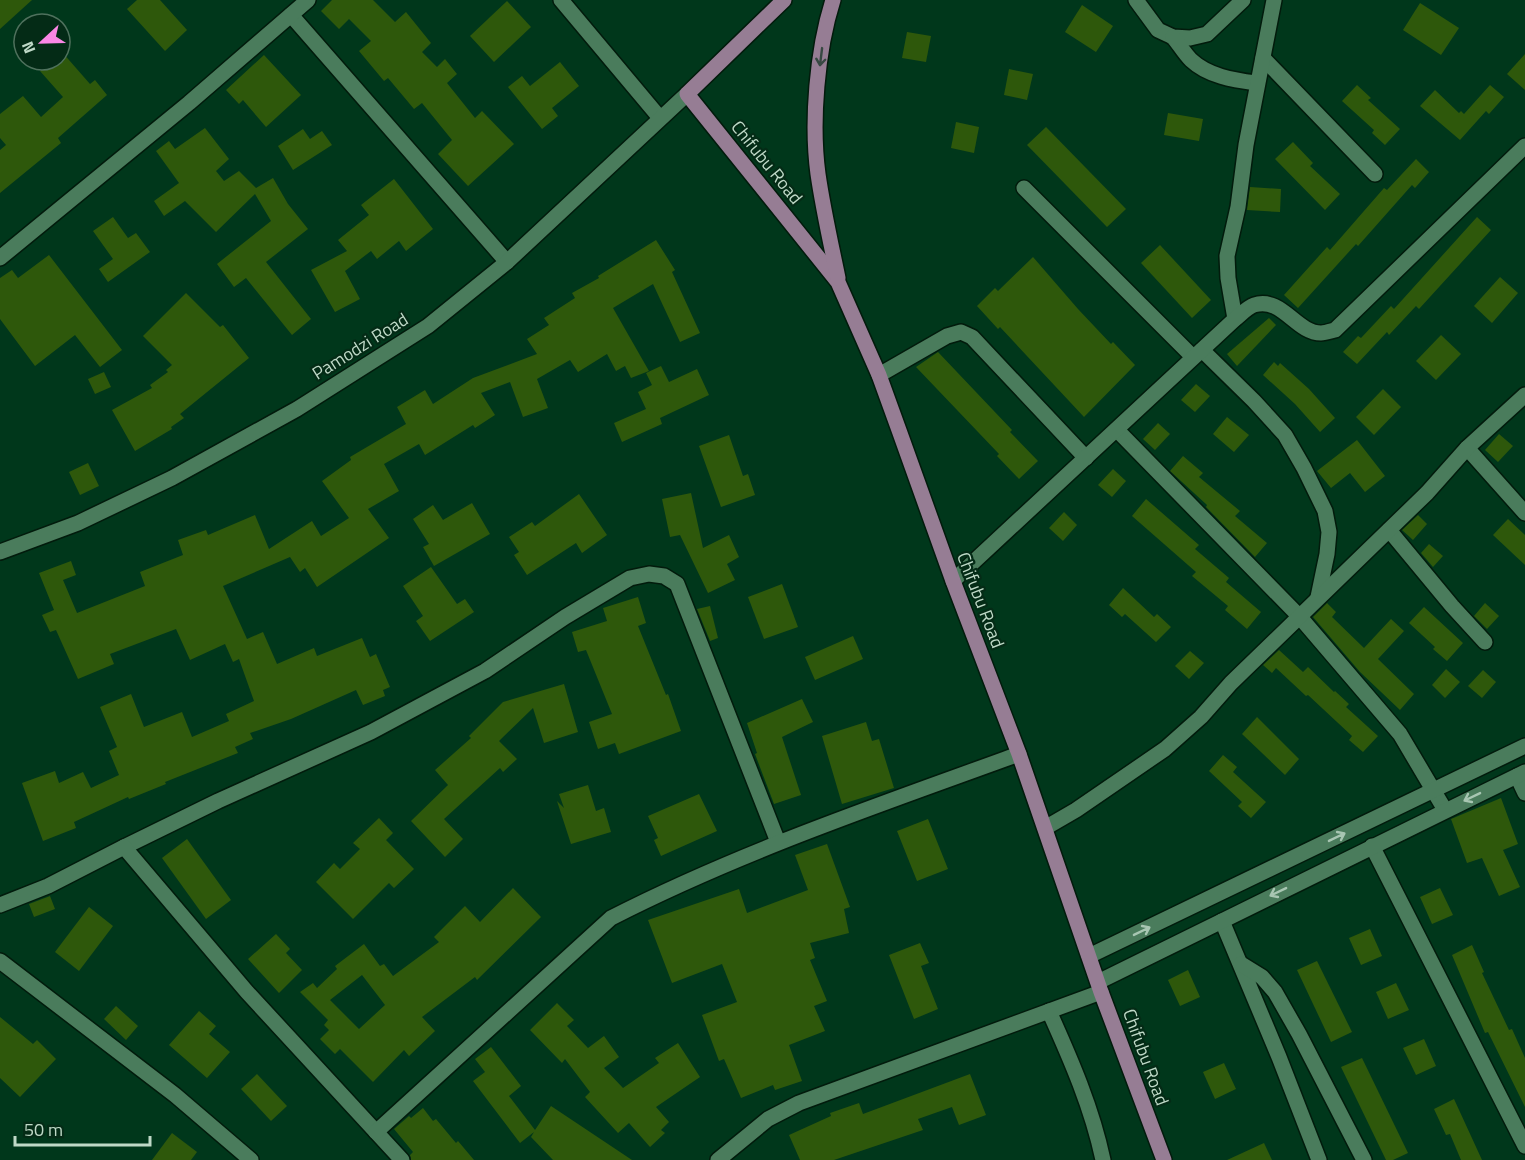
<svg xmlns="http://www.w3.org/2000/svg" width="1525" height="1160" viewBox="0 0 1525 1160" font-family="'Titillium Web',sans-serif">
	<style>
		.building { fill: #2e580b; fill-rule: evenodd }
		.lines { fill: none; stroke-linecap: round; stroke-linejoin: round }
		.minor-casing { stroke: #021b0c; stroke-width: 18 }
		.major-casing { stroke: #021b0c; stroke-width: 18 }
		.minor { stroke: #4a7c5c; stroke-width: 15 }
		.major { stroke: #967d94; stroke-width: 15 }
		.oneway { stroke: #374842 }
		.oneway2 { stroke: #a8c6b2 }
		.labels { text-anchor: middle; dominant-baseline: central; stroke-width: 4.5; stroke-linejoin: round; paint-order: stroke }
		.street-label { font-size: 18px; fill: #bfd9c7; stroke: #042b16 }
	</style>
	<rect width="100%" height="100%" fill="#00371b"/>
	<g class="building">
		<polygon points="0,0 32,0 0,29"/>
		<polygon points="137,0 160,0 187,30 165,51 127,9"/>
		<polygon points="332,0 373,0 395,22 406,12 431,43 422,52 437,67 445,59 457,74 447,83 475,118 482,111 514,144 468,186 438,154 452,140 422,103 414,109 388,78 384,81 359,51 371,41 349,19 339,29 321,11"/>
		<polygon points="507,1 531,27 494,62 470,36"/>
		<polygon points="1420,3 1459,28 1441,55 1403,30"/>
		<polygon points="1082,5 1113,26 1096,52 1065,32"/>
		<polygon points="907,32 931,36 926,62 902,58"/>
		<polygon points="62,52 90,84 95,80 107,95 58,138 61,143 0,193 0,150 6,145 0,138 0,114 23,96 41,117 63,97 40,71 53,60 60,60 60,54"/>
		<polygon points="1525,54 1525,90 1507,74"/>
		<polygon points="264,55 301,95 266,127 243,100 239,104 226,90"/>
		<polygon points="560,62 579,86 552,108 558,116 542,129 508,87 522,76 530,86"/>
		<polygon points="1009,69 1033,74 1027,100 1004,95"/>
		<polygon points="1357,85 1371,98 1368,100 1400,129 1385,145 1372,133 1374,130 1342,101"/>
		<polygon points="1490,85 1504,97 1489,114 1486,111 1460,140 1420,106 1435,90 1459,113 1461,111 1464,114"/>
		<polygon points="1168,113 1203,119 1199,141 1164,135"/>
		<polygon points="956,122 979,127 974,153 951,148"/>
		<polygon points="1046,127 1126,209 1107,227 1027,145"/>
		<polygon points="205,128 229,159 216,171 224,181 239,171 256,188 273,178 288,204 308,229 266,262 311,319 292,335 246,278 234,287 217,264 271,221 255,194 216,232 185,201 164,216 154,201 179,183 156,151 169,141 175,149"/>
		<polygon points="303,129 310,139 322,131 332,145 293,170 278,146"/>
		<polygon points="1293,142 1313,163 1310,166 1340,194 1325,210 1275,159"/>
		<polygon points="1416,159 1429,172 1415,188 1412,185 1358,246 1356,244 1298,308 1284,295 1327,247 1330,250 1384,188 1387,190"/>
		<polygon points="394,179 433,229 406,251 399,241 377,259 371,251 345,271 360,299 335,312 311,270 347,251 338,240 369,215 361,205"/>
		<polygon points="1250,187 1281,189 1280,212 1247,210"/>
		<polygon points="113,217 128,238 136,233 150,252 108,282 99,269 113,259 93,231"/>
		<polygon points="1477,217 1491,230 1419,309 1416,306 1389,335 1387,332 1357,364 1343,352 1358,336 1361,338 1391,306 1394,309"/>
		<polygon points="656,240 675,270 672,272 700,333 680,342 653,284 613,308 649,371 631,378 625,366 616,371 607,354 578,372 570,360 537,379 548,408 523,417 510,382 481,393 495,415 475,428 473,425 425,455 419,444 384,464 399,491 368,509 389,538 317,587 305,568 300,572 290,557 223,586 247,639 263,632 277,664 314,648 317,656 362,638 370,657 376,654 390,687 383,690 385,696 363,705 356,690 291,719 250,733 253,739 235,747 238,753 165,782 166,784 129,799 128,797 74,822 76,828 43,841 22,783 55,771 59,783 83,772 91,788 119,775 109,751 117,747 100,707 131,694 144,727 182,712 192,737 229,721 226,714 254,701 239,659 233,662 225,644 190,660 176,629 110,654 114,664 78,679 56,630 50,632 42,615 54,610 39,573 71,561 76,575 63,580 77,613 145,586 140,572 183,555 178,540 206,530 208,535 255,515 269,549 312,521 321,536 349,518 322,481 351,460 350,457 406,424 397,407 425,390 433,404 473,378 537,354 527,339 549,325 544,318 575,298 572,293 599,278 598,276"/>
		<polygon points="1160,245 1211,300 1192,318 1141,263"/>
		<polygon points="49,255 122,350 100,367 75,335 35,366 0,319 0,278 12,270 18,278"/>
		<polygon points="1033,257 1078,309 1111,344 1113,342 1135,365 1084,417 1000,327 998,329 977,306 995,288 998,291"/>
		<polygon points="1500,277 1518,293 1492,323 1474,306"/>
		<polygon points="186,293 220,327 223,325 249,358 180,414 184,418 171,427 172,429 135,451 112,410 152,388 150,385 168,372 166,370 172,365 143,336"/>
		<polygon points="1269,318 1276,325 1237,366 1227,354"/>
		<polygon points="1441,335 1461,354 1436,380 1416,361"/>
		<polygon points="938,352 1012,430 1010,432 1038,461 1019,479 997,456 999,454 916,367"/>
		<polygon points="1274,362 1278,366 1280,363 1309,389 1335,418 1320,432 1295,404 1263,375"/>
		<polygon points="661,366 669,382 697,369 709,395 660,418 662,424 622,442 614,423 646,409 638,392 652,385 646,373"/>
		<polygon points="104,372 111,387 95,394 88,379"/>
		<polygon points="1196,384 1210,396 1195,412 1181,400"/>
		<polygon points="1383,389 1401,407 1374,435 1356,417"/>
		<polygon points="1227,417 1249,435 1234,452 1213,434"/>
		<polygon points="1158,423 1170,434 1155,450 1143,439"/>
		<polygon points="1499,434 1513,446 1498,462 1485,450"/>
		<polygon points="729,435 743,476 748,474 755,495 721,507 699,446"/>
		<polygon points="1357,440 1385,476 1365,492 1350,473 1331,488 1317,471"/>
		<polygon points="1183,456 1203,473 1199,477 1240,511 1235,516 1267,543 1255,557 1206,507 1207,505 1170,471"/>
		<polygon points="88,463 99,486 80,495 69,472"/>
		<polygon points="1113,469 1126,481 1112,497 1098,485"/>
		<polygon points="691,493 703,548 729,535 739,557 727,564 735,580 708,593 680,535 670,537 662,499"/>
		<polygon points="579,494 607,535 582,553 576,543 527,575 514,555 519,552 509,537 532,522 535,526"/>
		<polygon points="1146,499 1199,545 1195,549 1229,578 1226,582 1261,612 1247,629 1225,610 1228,606 1192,576 1196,572 1132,516"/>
		<polygon points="472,503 490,534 434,566 423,547 429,544 413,519 433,505 443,520"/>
		<polygon points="1064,512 1077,525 1063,541 1049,528"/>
		<polygon points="1418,515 1427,524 1413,540 1402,530"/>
		<polygon points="1508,519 1525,535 1525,565 1493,535"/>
		<polygon points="1429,544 1443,556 1433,567 1421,553"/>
		<polygon points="431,567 457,604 465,599 474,612 430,641 416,621 423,616 403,586"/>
		<polygon points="782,584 798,627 764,639 748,597"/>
		<polygon points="1123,588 1154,617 1157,614 1171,627 1156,642 1125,614 1122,617 1109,605"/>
		<polygon points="638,597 646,623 638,626 666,695 668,694 681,731 619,754 615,743 598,749 589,722 612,714 586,650 578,652 572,632 607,621 603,608"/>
		<polygon points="1327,603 1336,612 1332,617 1364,648 1391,619 1404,631 1378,659 1414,694 1400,710 1360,672 1313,617"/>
		<polygon points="1485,603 1499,616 1487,629 1474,616"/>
		<polygon points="710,606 718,638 710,641 697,609"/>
		<polygon points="1424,607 1463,643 1447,661 1433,649 1435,647 1409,623"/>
		<polygon points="853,636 863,659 815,680 805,657"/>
		<polygon points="1279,650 1303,672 1308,667 1334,692 1335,691 1349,704 1346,707 1378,736 1363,752 1349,740 1352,736 1308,695 1306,696 1276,668 1272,673 1263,665"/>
		<polygon points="1190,651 1204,663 1189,679 1175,666"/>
		<polygon points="1446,669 1460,682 1445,698 1432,685"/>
		<polygon points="1483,670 1496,682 1482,698 1468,686"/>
		<polygon points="564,684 578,732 544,743 533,708 499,741 517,759 503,772 500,768 444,819 463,839 445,857 411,821 448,785 435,770 471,738 469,736 503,702"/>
		<polygon points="802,699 813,722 782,737 801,795 774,804 755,754 757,753 747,723"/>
		<polygon points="1257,717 1299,759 1285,775 1242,734"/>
		<polygon points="866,722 872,741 879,739 894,788 842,804 822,736"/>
		<polygon points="1223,755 1237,767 1233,772 1266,802 1251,818 1238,806 1242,802 1209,771"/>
		<polygon points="588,785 596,811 604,808 611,832 571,844 557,801 564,808 559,794"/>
		<polygon points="699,794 717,831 661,856 654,840 658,838 648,816"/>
		<polygon points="1501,798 1518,844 1503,850 1520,887 1499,896 1482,858 1467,863 1451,819"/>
		<polygon points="379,818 393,833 386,840 414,869 394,888 389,883 353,919 316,882 334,863 340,869 360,849 353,843"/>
		<polygon points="928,819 948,869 917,881 897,831"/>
		<polygon points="187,839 231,900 206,919 162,858"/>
		<polygon points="827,844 850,907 844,909 849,933 810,943 815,958 810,960 827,1001 814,1006 825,1031 789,1045 802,1081 775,1090 773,1085 741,1098 724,1059 719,1061 702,1015 737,1002 722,964 672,983 648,920 739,889 747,913 808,890 795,855"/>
		<path d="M513,888L541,917L477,980L475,977L422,1017L435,1031L409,1056L404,1050L373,1082L340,1049L335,1054L320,1039L329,1030L324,1025L328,1020L300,992L313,983L317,988L337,969L335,966L364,944L380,966L384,964L393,976L439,942L434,937L465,906L480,922ZM362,975L385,1005L359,1029L330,1000Z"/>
		<polygon points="1440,888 1453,915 1432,924 1420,897"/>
		<polygon points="50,896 55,909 34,917 29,904"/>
		<polygon points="89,907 113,926 79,971 55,952"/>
		<polygon points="1370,929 1382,956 1361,965 1349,938"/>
		<polygon points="276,934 290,949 286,953 302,970 279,993 248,959"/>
		<polygon points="920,943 929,963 921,966 938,1009 914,1019 889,955"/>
		<polygon points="1472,945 1484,972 1482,973 1509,1030 1512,1029 1525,1058 1525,1107 1488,1032 1485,1033 1452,955"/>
		<polygon points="1317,961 1352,1032 1331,1042 1297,970"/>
		<polygon points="1188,970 1200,997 1180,1006 1168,980"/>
		<polygon points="1396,983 1409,1010 1388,1019 1376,992"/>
		<polygon points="557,1003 574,1020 567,1026 588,1048 604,1036 619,1057 604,1068 623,1088 659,1063 655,1058 678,1043 700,1077 656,1107 669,1122 661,1130 665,1133 650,1147 629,1123 618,1133 585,1097 590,1092 565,1059 562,1063 530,1030"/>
		<polygon points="116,1006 138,1026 126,1040 104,1019"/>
		<polygon points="199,1011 216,1026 209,1034 230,1052 207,1078 169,1045"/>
		<polygon points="0,1017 33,1044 37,1040 56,1059 20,1097 0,1078"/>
		<polygon points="1424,1039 1436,1066 1416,1075 1403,1048"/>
		<polygon points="491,1047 521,1086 509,1096 535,1130 551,1106 632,1160 553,1160 531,1137 534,1132 520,1143 473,1081 485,1072 475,1059"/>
		<polygon points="1362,1058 1408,1153 1393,1160 1386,1160 1341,1067"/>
		<polygon points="1224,1063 1236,1089 1215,1099 1203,1072"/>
		<polygon points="257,1074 287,1106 271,1121 241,1089"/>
		<polygon points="970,1074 986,1115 959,1125 952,1107 918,1119 923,1130 834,1160 800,1160 789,1135 831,1116 830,1113 859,1103 863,1114"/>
		<polygon points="1454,1099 1482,1160 1461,1160 1450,1134 1446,1135 1434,1109"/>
		<polygon points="423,1108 433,1121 436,1119 456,1143 458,1141 474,1160 411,1160 410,1155 413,1152 394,1129 409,1116 411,1118"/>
		<polygon points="172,1133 197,1152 191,1160 152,1160"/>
		<polygon points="1264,1143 1272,1160 1227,1160"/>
	</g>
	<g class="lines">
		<g class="minor-casing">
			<g id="minor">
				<polyline points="561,0 660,118"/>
				<polyline points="1136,0 1158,30 1173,37 1190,38 1207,34 1243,0"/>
				<polyline points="291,15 507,262"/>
				<path d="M1173,37C1179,44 1184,53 1191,60C1208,76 1233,80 1256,83"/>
				<polyline points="1263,58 1375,174"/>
				<polyline points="1024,188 1193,357"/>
				<polyline points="0,258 189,103 308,0"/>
				<polyline points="1235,319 1228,278 1227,256 1238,207 1246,145 1274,0"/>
				<polyline points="1202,350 1254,401 1285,435 1304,468 1325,511 1329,532 1327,554 1318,597"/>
				<polyline points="879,375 947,336 961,332 972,337 1086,458"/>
				<polyline points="1117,430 1299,616 1400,734 1445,810"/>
				<polyline points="1467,448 1525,513"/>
				<polyline points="1389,530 1452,606 1485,642"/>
				<polyline points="0,552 78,523 172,478 297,409 428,326 507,262 687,94"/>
				<path d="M953,581L1235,319C1240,315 1248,307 1254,305C1282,296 1296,333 1321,333C1325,333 1331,331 1335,330L1525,146"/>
				<polyline points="1517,776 1525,793"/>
				<polyline points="1045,828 1076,810 1165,749 1201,717 1231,683 1427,493 1467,448 1525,395"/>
				<polyline points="1372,846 1525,1146"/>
				<polyline points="124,847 218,801 371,732 485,671 565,617 630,578 649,574 664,576 677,584 778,842"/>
				<polyline points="0,905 48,886 124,847 247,992 402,1160"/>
				<polyline points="1222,921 1279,1057 1319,1160"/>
				<polyline points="1089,956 1525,746"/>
				<polyline points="0,961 175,1095 251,1160"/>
				<polyline points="1241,964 1262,977 1275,992 1299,1034 1364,1160"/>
				<polyline points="1098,982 1525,772"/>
				<path d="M1049,1011C1071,1060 1092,1108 1103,1160"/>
				<path d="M376,1132L611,918C742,851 882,804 1019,754"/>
				<polyline points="718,1160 768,1119 799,1103 1101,992"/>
			</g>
		</g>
		<g class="major-casing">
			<g id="major">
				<polyline points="784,0 687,94 838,282 879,375 900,433 953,581 1019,754 1101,992 1164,1160"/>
				<path d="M833,0C817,50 811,122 818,174C823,209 831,244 838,278"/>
			</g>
		</g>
		<use href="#minor" class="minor"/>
		<use href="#major" class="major"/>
	</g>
	<defs><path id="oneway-shaft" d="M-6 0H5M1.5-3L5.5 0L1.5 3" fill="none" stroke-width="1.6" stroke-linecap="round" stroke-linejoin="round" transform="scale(1.5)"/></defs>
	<use class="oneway" href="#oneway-shaft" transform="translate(821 57) rotate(97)"/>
	<g class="oneway2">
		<use href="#oneway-shaft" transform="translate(1472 797) rotate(154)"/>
		<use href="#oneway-shaft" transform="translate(1337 837) rotate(-26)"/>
		<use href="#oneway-shaft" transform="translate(1278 892) rotate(154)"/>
		<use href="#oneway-shaft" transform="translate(1142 931) rotate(-26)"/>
	</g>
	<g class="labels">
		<g class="street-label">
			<text transform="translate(767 162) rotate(51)">Chifubu Road</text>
			<text transform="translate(360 346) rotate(-32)">Pamodzi Road</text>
			<text transform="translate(981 600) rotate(69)">Chifubu Road</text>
			<text transform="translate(1146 1057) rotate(70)">Chifubu Road</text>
		</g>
	</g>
	<g transform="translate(42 42) rotate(248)"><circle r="28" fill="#042b16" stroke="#4f715d" stroke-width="1.5"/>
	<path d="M0-4.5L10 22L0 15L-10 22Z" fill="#fb87e5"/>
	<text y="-9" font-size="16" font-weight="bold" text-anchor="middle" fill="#bfd9c7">N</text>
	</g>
	<path d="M15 1136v9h135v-9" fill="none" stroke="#bfd9c7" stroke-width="3"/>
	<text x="24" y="1136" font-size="18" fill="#bfd9c7" stroke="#042b16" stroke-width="4.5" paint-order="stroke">50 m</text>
</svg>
